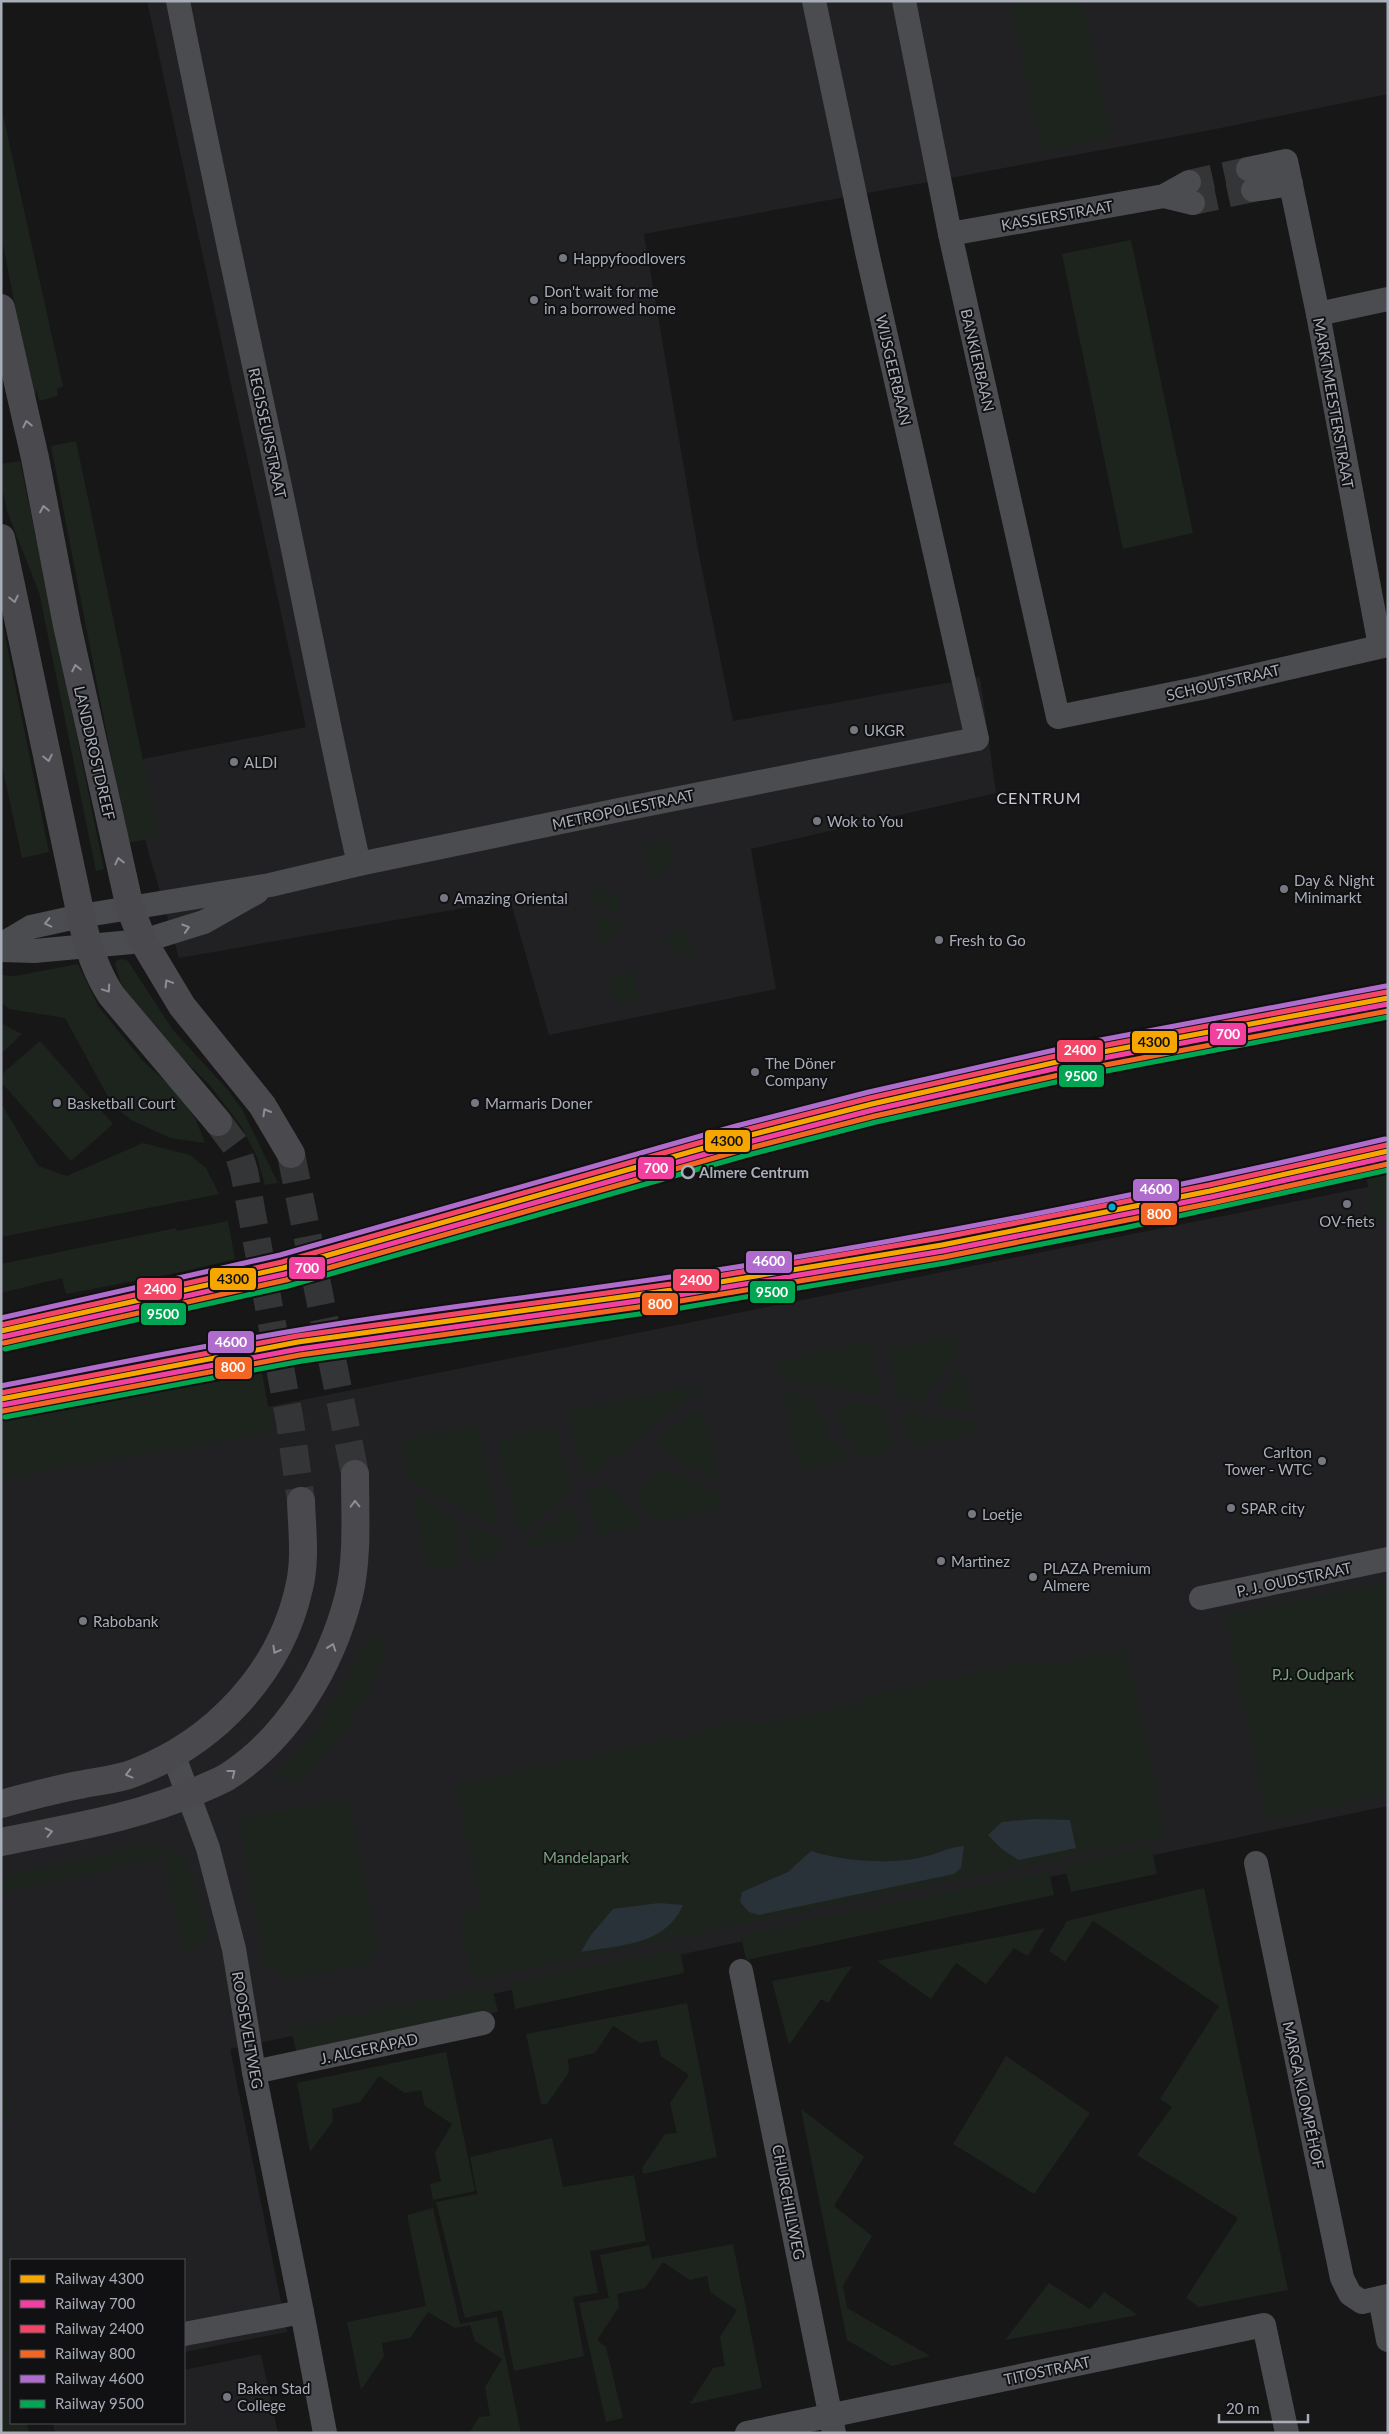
<svg xmlns="http://www.w3.org/2000/svg" width="1389" height="2434" viewBox="0 0 1389 2434" font-family="Lato,sans-serif">
	<style>
		.built { fill: #212123 }
		.green { fill: #1d241e }
		.water { fill: #2a3239 }
		.lines { fill: none; stroke-linecap: round; stroke-linejoin: round }
		.minor-tunnel { stroke: #343537; stroke-width: 24; stroke-dasharray: 24 12; stroke-linecap: butt }
		.secondary-tunnel { stroke: #343537; stroke-width: 28; stroke-dasharray: 28 14; stroke-linecap: butt }
		.minor { stroke: #4b4c50; stroke-width: 24 }
		.secondary { stroke: #4a4a4e; stroke-width: 28 }
		.rail-1-casing { stroke: #111113; stroke-width: 9 }
		.rail-2-casing { stroke: #111113; stroke-width: 9 }
		.rail-3-casing { stroke: #111113; stroke-width: 9 }
		.rail-4-casing { stroke: #111113; stroke-width: 9 }
		.rail-5-casing { stroke: #111113; stroke-width: 9 }
		.rail-6-casing { stroke: #111113; stroke-width: 9 }
		.rail-1 { stroke: #f7a600; stroke-width: 5 }
		.rail-2 { stroke: #f240a1; stroke-width: 5 }
		.rail-3 { stroke: #f34667; stroke-width: 5 }
		.rail-4 { stroke: #f26522; stroke-width: 5 }
		.rail-5 { stroke: #b06ccc; stroke-width: 5 }
		.rail-6 { stroke: #00a651; stroke-width: 5 }
		.oneway { stroke: #8c8f98 }
		.oneway2 { stroke: #8c9099 }
		.poi-dot { fill: #757880; stroke: #111113; stroke-width: 2 }
		.stop-dot { fill: #111113; stroke: #a8adb8; stroke-width: 2.5 }
		.bus-dot { fill: #00a9ce; stroke: #111113; stroke-width: 2 }
		.labels { text-anchor: middle; dominant-baseline: central; stroke-width: 4; stroke-linejoin: round; paint-order: stroke }
		.street-label { font-size: 15px; fill: #a8adb8; stroke: #111113 }
		.poi-label { font-size: 15px; fill: #a8adb8; stroke: #111113; text-anchor: start }
		.stop-label { font-size: 15px; font-weight: bold; fill: #a8adb8; stroke: #111113; text-anchor: start }
		.park-label { font-size: 15px; fill: #7fa381; stroke: #111113 }
		.neighbourhood-label { font-size: 16px; letter-spacing: 1px; fill: #c9ccd4; stroke: #111113 }
		.line-badge { stroke: #111113; stroke-width: 2 }
		.badge-label { font-size: 14px; text-anchor: middle; font-weight: bold; fill: #fff }
		.pale-badge-label { font-size: 14px; text-anchor: middle; font-weight: bold; fill: #111 }
	</style>
	<rect width="100%" height="100%" fill="#171717"/>
	<g class="built">
		<polygon points="147,1 1388,1 1388,94 1211,130 644,234 698,550 733,721 980,677 996,793 751,849 776,989 549,1035 510,900 179,958 123,763 306,727"/>
		<polygon points="1388,1183 1388,1806 230,2049 287,2332 184,2352 184,2260 11,2260 11,2387 1,2389 1,1456 242,1412"/>
		<polygon points="261,2354 278,2433 55,2433 53,2423 184,2423 184,2370"/>
	</g>
	<g class="green">
		<polygon points="1010,1 1081,1 1112,137 1042,152"/>
		<polygon points="1,106 63,386 57,389 58,396 39,401 36,388 36,395 33,396 1,235"/>
		<polygon points="1131,240 1193,533 1123,549 1062,254"/>
		<polygon points="76,441 159,837 128,843 51,446"/>
		<polygon points="20,461 104,869 96,871 39,592 7,511 1,483 1,464"/>
		<polygon points="1,616 49,852 22,858 1,761"/>
		<polygon points="668,839 674,859 654,880 644,845"/>
		<polygon points="588,884 618,894 622,916 592,903"/>
		<polygon points="595,913 623,925 602,949"/>
		<polygon points="687,924 693,958 661,943"/>
		<polygon points="123,959 128,961 173,1030 228,1090 242,1109 278,1183 265,1185 257,1157 241,1126 208,1083 158,1036 122,987 115,964 117,960"/>
		<polygon points="78,964 98,1006 142,1060 180,1095 196,1120 205,1143 170,1138 131,1120 112,1104 65,1018 9,1009 1,1002 1,975 15,976"/>
		<polygon points="633,970 639,1000 615,1004 609,975"/>
		<polygon points="1,1023 22,1034 1,1054"/>
		<polygon points="40,1041 113,1124 71,1161 1,1082 1,1075"/>
		<polygon points="1,1103 38,1166 67,1176 143,1143 190,1155 206,1168 219,1194 1,1237"/>
		<polygon points="1388,1174 1388,1217 1375,1220 1366,1178"/>
		<polygon points="228,1221 235,1259 181,1272 66,1294 62,1278 1,1293 1,1264 176,1228 177,1231"/>
		<polygon points="952,1336 957,1337 959,1351 922,1401 917,1402 899,1399 889,1350"/>
		<polygon points="866,1342 870,1345 880,1390 876,1395 782,1379 777,1365 780,1361"/>
		<polygon points="261,1367 273,1433 61,1468 1,1480 1,1410"/>
		<polygon points="958,1368 964,1370 972,1407 968,1412 940,1406 938,1403"/>
		<polygon points="695,1386 698,1391 589,1477 584,1475 569,1416 573,1410"/>
		<polygon points="786,1392 812,1399 831,1430 825,1433 788,1412 784,1396"/>
		<polygon points="842,1403 883,1408 892,1450 863,1458 858,1456 837,1416"/>
		<polygon points="697,1409 704,1412 717,1470 715,1481 656,1446 656,1443"/>
		<polygon points="906,1411 921,1415 940,1436 940,1441 910,1447 902,1417"/>
		<polygon points="935,1416 973,1423 976,1432 945,1440 930,1423 930,1419"/>
		<polygon points="794,1418 839,1442 848,1459 801,1470 789,1422 790,1419"/>
		<polygon points="474,1425 478,1428 497,1519 493,1524 409,1479 401,1441"/>
		<polygon points="553,1427 558,1431 570,1493 522,1531 518,1531 498,1442 503,1438"/>
		<polygon points="664,1467 721,1496 722,1509 652,1523 636,1496"/>
		<polygon points="609,1481 641,1523 639,1527 598,1535 596,1533 587,1497 589,1493"/>
		<polygon points="416,1496 420,1496 455,1519 459,1565 429,1570 414,1502"/>
		<polygon points="569,1508 574,1511 580,1534 579,1537 523,1549 524,1542"/>
		<polygon points="473,1527 500,1540 503,1555 473,1562 469,1560 468,1531"/>
		<polygon points="1388,1582 1388,1794 1267,1821 1225,1615"/>
		<path d="M368,1636L378,1638L384,1643C380,1691 330,1751 297,1784L285,1782L278,1774C286,1761 298,1754 307,1743C331,1709 350,1673 368,1636Z"/>
		<polygon points="1126,1649 1166,1836 472,1980 459,1914 482,1908 462,1821 463,1814 457,1785 567,1761 595,1757 597,1753 663,1739 667,1742 690,1738 691,1733 746,1720 752,1722 753,1725 863,1703 869,1695 1035,1661 1043,1666"/>
		<polygon points="348,1799 378,1949 364,1965 288,1979 264,1964 239,1818"/>
		<polygon points="147,1844 172,1850 187,1860 207,1929 205,1945 183,1951 164,1857 1,1893 1,1878"/>
		<polygon points="1151,1847 1157,1874 1071,1892 1064,1865"/>
		<polygon points="1049,1872 1054,1895 746,1960 741,1935"/>
		<polygon points="1204,1888 1288,2290 1199,2307 1186,2298 1238,2218 1137,2155 1172,2107 1160,2099 1219,2006 1093,1921 1065,1962 1049,1951 1067,1921"/>
		<polygon points="1045,1928 1028,1956 1014,1948 986,1984 956,1963 931,1999 877,1961"/>
		<polygon points="680,1949 684,1973 515,2009 511,1982"/>
		<polygon points="852,1966 828,2003 821,1999 789,2045 772,1981"/>
		<polygon points="492,1987 498,2012 297,2055 291,2028"/>
		<polygon points="687,2003 717,2157 643,2174 642,2168 665,2134 677,2133 670,2103 689,2075 661,2056 657,2040 640,2043 613,2026 595,2053 568,2059 569,2072 547,2104 541,2104 526,2034"/>
		<polygon points="446,2052 475,2191 433,2200 430,2184 441,2181 435,2153 452,2124 425,2106 421,2090 405,2093 379,2076 360,2102 332,2109 333,2121 310,2152 297,2083"/>
		<polygon points="1006,2056 1090,2113 1034,2194 953,2144"/>
		<polygon points="1,2072 11,2117 1,2119"/>
		<polygon points="801,2109 864,2157 834,2206 872,2236 843,2286 847,2308 930,2356 892,2366 847,2340"/>
		<polygon points="552,2138 563,2187 634,2175 646,2241 590,2251 598,2293 573,2297 584,2356 514,2371 502,2310 465,2318 436,2202 477,2194 470,2157"/>
		<polygon points="433,2208 460,2324 497,2317 521,2433 469,2433 479,2417 490,2416 485,2387 502,2359 475,2341 470,2325 455,2328 428,2312 410,2338 382,2343 384,2356 361,2390 347,2322 426,2306 407,2215"/>
		<polygon points="1,2224 11,2273 11,2354 1,2356"/>
		<polygon points="733,2244 762,2388 690,2404 713,2368 725,2366 720,2337 737,2310 710,2292 707,2276 690,2280 663,2262 645,2288 617,2294 619,2307 597,2340 606,2347 623,2418 606,2422 579,2303 609,2298 600,2255 649,2245 652,2259"/>
		<polygon points="1049,2283 1090,2309 1104,2292 1138,2315 1005,2340"/>
		<polygon points="11,2379 11,2423 27,2423 29,2433 1,2433 1,2381"/>
	</g>
	<g class="water">
		<polygon points="1036,1819 1070,1820 1076,1848 1019,1860 1003,1850 988,1835 1002,1822"/>
		<path d="M964,1846L961,1868L954,1874L759,1915L749,1912L740,1902L742,1892L788,1872L811,1851C841,1861 891,1865 923,1857C937,1854 949,1847 964,1846Z"/>
		<path d="M659,1903L683,1905C665,1946 619,1945 581,1952L591,1935L613,1909Z"/>
	</g>
	<g class="lines">
		<g class="minor-tunnel">
			<polyline points="1189,182 1248,169"/>
			<polyline points="1193,203 1253,190"/>
		</g>
		<g class="secondary-tunnel">
			<polyline points="218,1122 236,1146 244,1171 290,1422 301,1501"/>
			<polyline points="291,1154 355,1474"/>
		</g>
		<g class="minor">
			<path d="M178,1C206,143 237,285 267,426C299,572 326,719 359,864"/>
			<polyline points="904,1 950,234 1058,717 1201,688 1388,645"/>
			<polyline points="1248,169 1286,161 1318,314 1380,646"/>
			<polyline points="1253,190 1291,184"/>
			<polyline points="1164,196 1193,203"/>
			<polyline points="950,234 1164,196 1189,182"/>
			<polyline points="1318,314 1388,299"/>
			<polyline points="1,945 31,927 81,916 270,885 359,864 619,810 977,739 867,252 814,1"/>
			<polyline points="1,950 34,951 143,941 204,922 257,892"/>
			<polyline points="1201,1598 1388,1559"/>
			<polyline points="173,1754 208,1848 234,1949 254,2072 302,2312 184,2334"/>
			<polyline points="1256,1863 1342,2278 1350,2294 1362,2302 1388,2296"/>
			<polyline points="741,1971 834,2433"/>
			<polyline points="254,2072 483,2023"/>
			<polyline points="1380,2298 1388,2340"/>
			<polyline points="302,2312 325,2433"/>
			<polyline points="747,2433 1264,2325 1287,2433"/>
		</g>
		<g class="secondary">
			<polyline points="1,308 35,458 67,625 130,908 143,941 182,1006 262,1105 291,1154"/>
			<path d="M1,538L81,916C87,945 95,970 111,995L218,1122"/>
			<path d="M1,1804C27,1797 52,1790 79,1785C96,1781 117,1780 134,1773C215,1742 280,1673 299,1588C306,1560 302,1530 301,1501"/>
			<path d="M1,1842C68,1828 136,1818 199,1790C208,1786 218,1782 227,1777C289,1737 331,1666 349,1595C358,1558 355,1513 355,1474"/>
		</g>
		<g class="rail-1-casing">
			<g id="rail-1">
				<polyline points="1,1331 283,1268 739,1138 872,1104 1092,1054 1388,998"/>
				<polyline points="1,1399 298,1342 672,1290 942,1245 1210,1191 1388,1151"/>
			</g>
		</g>
		<g class="rail-2-casing">
			<g id="rail-2">
				<polyline points="2,1337 285,1274 741,1144 873,1110 1093,1060 1388,1004"/>
				<polyline points="2,1405 299,1349 673,1296 943,1251 1211,1197 1388,1157"/>
			</g>
		</g>
		<g class="rail-3-casing">
			<g id="rail-3">
				<polyline points="1,1325 282,1262 737,1132 870,1098 1091,1048 1387,992"/>
				<polyline points="1,1393 297,1336 671,1284 940,1238 1209,1185 1387,1145"/>
			</g>
		</g>
		<g class="rail-4-casing">
			<g id="rail-4">
				<polyline points="4,1343 286,1280 742,1150 875,1116 1095,1067 1388,1011"/>
				<polyline points="3,1411 300,1355 674,1302 944,1257 1212,1203 1388,1164"/>
			</g>
		</g>
		<g class="rail-5-casing">
			<g id="rail-5">
				<polyline points="1,1318 280,1255 736,1126 869,1092 1090,1042 1386,986"/>
				<path d="M1,1386C117,1363 232,1340 349,1322C486,1301 624,1286 761,1263C971,1229 1179,1187 1385,1139"/>
			</g>
		</g>
		<g class="rail-6-casing">
			<g id="rail-6">
				<polyline points="5,1349 288,1286 744,1156 876,1122 1096,1073 1388,1017"/>
				<polyline points="5,1417 302,1361 675,1309 945,1263 1124,1228 1388,1170"/>
			</g>
		</g>
		<use href="#rail-1" class="rail-1"/>
		<use href="#rail-2" class="rail-2"/>
		<use href="#rail-3" class="rail-3"/>
		<use href="#rail-4" class="rail-4"/>
		<use href="#rail-5" class="rail-5"/>
		<use href="#rail-6" class="rail-6"/>
	</g>
	<defs><path id="oneway-chevron" d="M-2-3.5L2.5 0L-2 3.5" fill="none" stroke-width="1.6" stroke-linecap="round" stroke-linejoin="round" transform="scale(1.25)"/></defs>
	<g class="oneway">
		<use href="#oneway-chevron" transform="translate(27 424) rotate(-102)"/>
		<use href="#oneway-chevron" transform="translate(44 509) rotate(-101)"/>
		<use href="#oneway-chevron" transform="translate(14 599) rotate(78)"/>
		<use href="#oneway-chevron" transform="translate(76 668) rotate(-102)"/>
		<use href="#oneway-chevron" transform="translate(48 758) rotate(78)"/>
		<use href="#oneway-chevron" transform="translate(119 861) rotate(-103)"/>
		<use href="#oneway-chevron" transform="translate(168 983) rotate(-121)"/>
		<use href="#oneway-chevron" transform="translate(107 989) rotate(56)"/>
		<use href="#oneway-chevron" transform="translate(266 1112) rotate(-120)"/>
		<use href="#oneway-chevron" transform="translate(355 1504) rotate(-91)"/>
		<use href="#oneway-chevron" transform="translate(332 1647) rotate(-71)"/>
		<use href="#oneway-chevron" transform="translate(276 1650) rotate(119)"/>
		<use href="#oneway-chevron" transform="translate(232 1773) rotate(-38)"/>
		<use href="#oneway-chevron" transform="translate(129 1774) rotate(165)"/>
		<use href="#oneway-chevron" transform="translate(49 1832) rotate(-12)"/>
	</g>
	<g class="oneway2">
		<use href="#oneway-chevron" transform="translate(48 923) rotate(167)"/>
		<use href="#oneway-chevron" transform="translate(186 928) rotate(-17)"/>
	</g>
	<g class="poi-dot">
		<circle cx="563" cy="258" r="5"/>
		<circle cx="534" cy="300" r="5"/>
		<circle cx="854" cy="730" r="5"/>
		<circle cx="234" cy="762" r="5"/>
		<circle cx="817" cy="821" r="5"/>
		<circle cx="1284" cy="889" r="5"/>
		<circle cx="444" cy="898" r="5"/>
		<circle cx="939" cy="940" r="5"/>
		<circle cx="755" cy="1072" r="5"/>
		<circle cx="57" cy="1103" r="5"/>
		<circle cx="475" cy="1103" r="5"/>
		<circle cx="1347" cy="1204" r="5"/>
		<circle cx="1322" cy="1461" r="5"/>
		<circle cx="1231" cy="1508" r="5"/>
		<circle cx="972" cy="1514" r="5"/>
		<circle cx="941" cy="1561" r="5"/>
		<circle cx="1033" cy="1577" r="5"/>
		<circle cx="83" cy="1621" r="5"/>
		<circle cx="227" cy="2397" r="5"/>
	</g>
	<circle class="stop-dot" cx="688" cy="1172" r="6"/>
	<circle class="bus-dot" cx="1112" cy="1207" r="4.5"/>
	<g class="labels">
		<g class="street-label">
			<text transform="translate(1057 215) rotate(-10)">KASSIERSTRAAT</text>
			<text transform="translate(978 360) rotate(77)">BANKIERBAAN</text>
			<text transform="translate(894 370) rotate(77)">WIJSGEERBAAN</text>
			<text transform="translate(1334 403) rotate(80)">MARKTMEESTERSTRAAT</text>
			<text transform="translate(268 433) rotate(78)">REGISSEURSTRAAT</text>
			<text transform="translate(1223 682) rotate(-13)">SCHOUTSTRAAT</text>
			<text transform="translate(95 753) rotate(77)">LANDDROSTDREEF</text>
			<text transform="translate(623 809) rotate(-12)">METROPOLESTRAAT</text>
			<text transform="translate(1294 1579) rotate(-12)">P. J. OUDSTRAAT</text>
			<text transform="translate(248 2030) rotate(80)">ROOSEVELTWEG</text>
			<text transform="translate(369 2048) rotate(-12)">J. ALGERAPAD</text>
			<text transform="translate(1304 2095) rotate(78)">MARGA KLOMPÉHOF</text>
			<text transform="translate(789 2202) rotate(79)">CHURCHILLWEG</text>
			<text transform="translate(1047 2370) rotate(-12)">TITOSTRAAT</text>
		</g>
		<g class="poi-label">
			<text x="573" y="258">Happyfoodlovers</text>
			<text x="544" y="291">Don't wait for me<tspan x="544" dy="17">in a borrowed home</tspan></text>
			<text x="864" y="730">UKGR</text>
			<text x="244" y="762">ALDI</text>
			<text x="827" y="821">Wok to You</text>
			<text x="1294" y="880">Day &amp; Night<tspan x="1294" dy="17">Minimarkt</tspan></text>
			<text x="454" y="898">Amazing Oriental</text>
			<text x="949" y="940">Fresh to Go</text>
			<text x="765" y="1063">The Döner<tspan x="765" dy="17">Company</tspan></text>
			<text x="67" y="1103">Basketball Court</text>
			<text x="485" y="1103">Marmaris Doner</text>
			<text x="1347" y="1221" text-anchor="middle">OV-fiets</text>
			<text x="1312" y="1452" text-anchor="end">Carlton<tspan x="1312" dy="17">Tower - WTC</tspan></text>
			<text x="1241" y="1508">SPAR city</text>
			<text x="982" y="1514">Loetje</text>
			<text x="951" y="1561">Martinez</text>
			<text x="1043" y="1568">PLAZA Premium<tspan x="1043" dy="17">Almere</tspan></text>
			<text x="93" y="1621">Rabobank</text>
			<text x="237" y="2388">Baken Stad<tspan x="237" dy="17">College</tspan></text>
		</g>
		<g class="stop-label">
			<text x="699" y="1172">Almere Centrum</text>
		</g>
		<g class="park-label">
			<text x="1313" y="1674">P.J. Oudpark</text>
			<text x="586" y="1857">Mandelapark</text>
		</g>
		<g class="neighbourhood-label">
			<text x="1039" y="797">CENTRUM</text>
		</g>
	</g>
	<g class="line-badge">
		<rect x="1209" y="1022" width="38" height="24" rx="5" fill="#f240a1"/>
		<rect x="1131" y="1030" width="47" height="24" rx="5" fill="#f7a600"/>
		<rect x="1056" y="1039" width="48" height="24" rx="5" fill="#f34667"/>
		<rect x="1058" y="1064" width="47" height="24" rx="5" fill="#00a651"/>
		<rect x="704" y="1129" width="47" height="24" rx="5" fill="#f7a600"/>
		<rect x="637" y="1156" width="38" height="24" rx="5" fill="#f240a1"/>
		<rect x="1132" y="1178" width="48" height="24" rx="5" fill="#b06ccc"/>
		<rect x="1140" y="1202" width="38" height="24" rx="5" fill="#f26522"/>
		<rect x="745" y="1250" width="48" height="24" rx="5" fill="#b06ccc"/>
		<rect x="288" y="1256" width="38" height="24" rx="5" fill="#f240a1"/>
		<rect x="209" y="1267" width="48" height="24" rx="5" fill="#f7a600"/>
		<rect x="672" y="1268" width="48" height="24" rx="5" fill="#f34667"/>
		<rect x="136" y="1277" width="47" height="24" rx="5" fill="#f34667"/>
		<rect x="749" y="1280" width="47" height="24" rx="5" fill="#00a651"/>
		<rect x="641" y="1292" width="38" height="24" rx="5" fill="#f26522"/>
		<rect x="140" y="1302" width="47" height="24" rx="5" fill="#00a651"/>
		<rect x="207" y="1330" width="48" height="24" rx="5" fill="#b06ccc"/>
		<rect x="214" y="1356" width="39" height="24" rx="5" fill="#f26522"/>
	</g>
	<g class="badge-label">
		<text x="1228" y="1039">700</text>
		<text x="1080" y="1055">2400</text>
		<text x="1081" y="1081">9500</text>
		<text x="656" y="1173">700</text>
		<text x="1156" y="1194">4600</text>
		<text x="1159" y="1219">800</text>
		<text x="769" y="1266">4600</text>
		<text x="307" y="1273">700</text>
		<text x="696" y="1285">2400</text>
		<text x="160" y="1294">2400</text>
		<text x="772" y="1297">9500</text>
		<text x="660" y="1309">800</text>
		<text x="163" y="1319">9500</text>
		<text x="231" y="1347">4600</text>
		<text x="233" y="1372">800</text>
	</g>
	<g class="pale-badge-label">
		<text x="1154" y="1047">4300</text>
		<text x="727" y="1146">4300</text>
		<text x="233" y="1284">4300</text>
	</g>
	<rect width="1389" height="2434" fill="none" stroke="#a8adb8" stroke-width="5"/>
	<rect x="10" y="2259" width="175" height="165" fill="#111113" stroke="#4d4f55"/>
	<rect x="20" y="2275" width="25" height="8" fill="#f7a600" stroke="#4d4f55"/>
	<text x="55" y="2284" font-size="15" fill="#a8adb8">Railway 4300</text>
	<rect x="20" y="2300" width="25" height="8" fill="#f240a1" stroke="#4d4f55"/>
	<text x="55" y="2309" font-size="15" fill="#a8adb8">Railway 700</text>
	<rect x="20" y="2325" width="25" height="8" fill="#f34667" stroke="#4d4f55"/>
	<text x="55" y="2334" font-size="15" fill="#a8adb8">Railway 2400</text>
	<rect x="20" y="2350" width="25" height="8" fill="#f26522" stroke="#4d4f55"/>
	<text x="55" y="2359" font-size="15" fill="#a8adb8">Railway 800</text>
	<rect x="20" y="2375" width="25" height="8" fill="#b06ccc" stroke="#4d4f55"/>
	<text x="55" y="2384" font-size="15" fill="#a8adb8">Railway 4600</text>
	<rect x="20" y="2400" width="25" height="8" fill="#00a651" stroke="#4d4f55"/>
	<text x="55" y="2409" font-size="15" fill="#a8adb8">Railway 9500</text>
	<path d="M1219 2414v8h89v-8" fill="none" stroke="#a8adb8" stroke-width="2.5"/>
	<text x="1226" y="2414" font-size="15" fill="#a8adb8" stroke="#111113" stroke-width="4" paint-order="stroke">20 m</text>
</svg>
